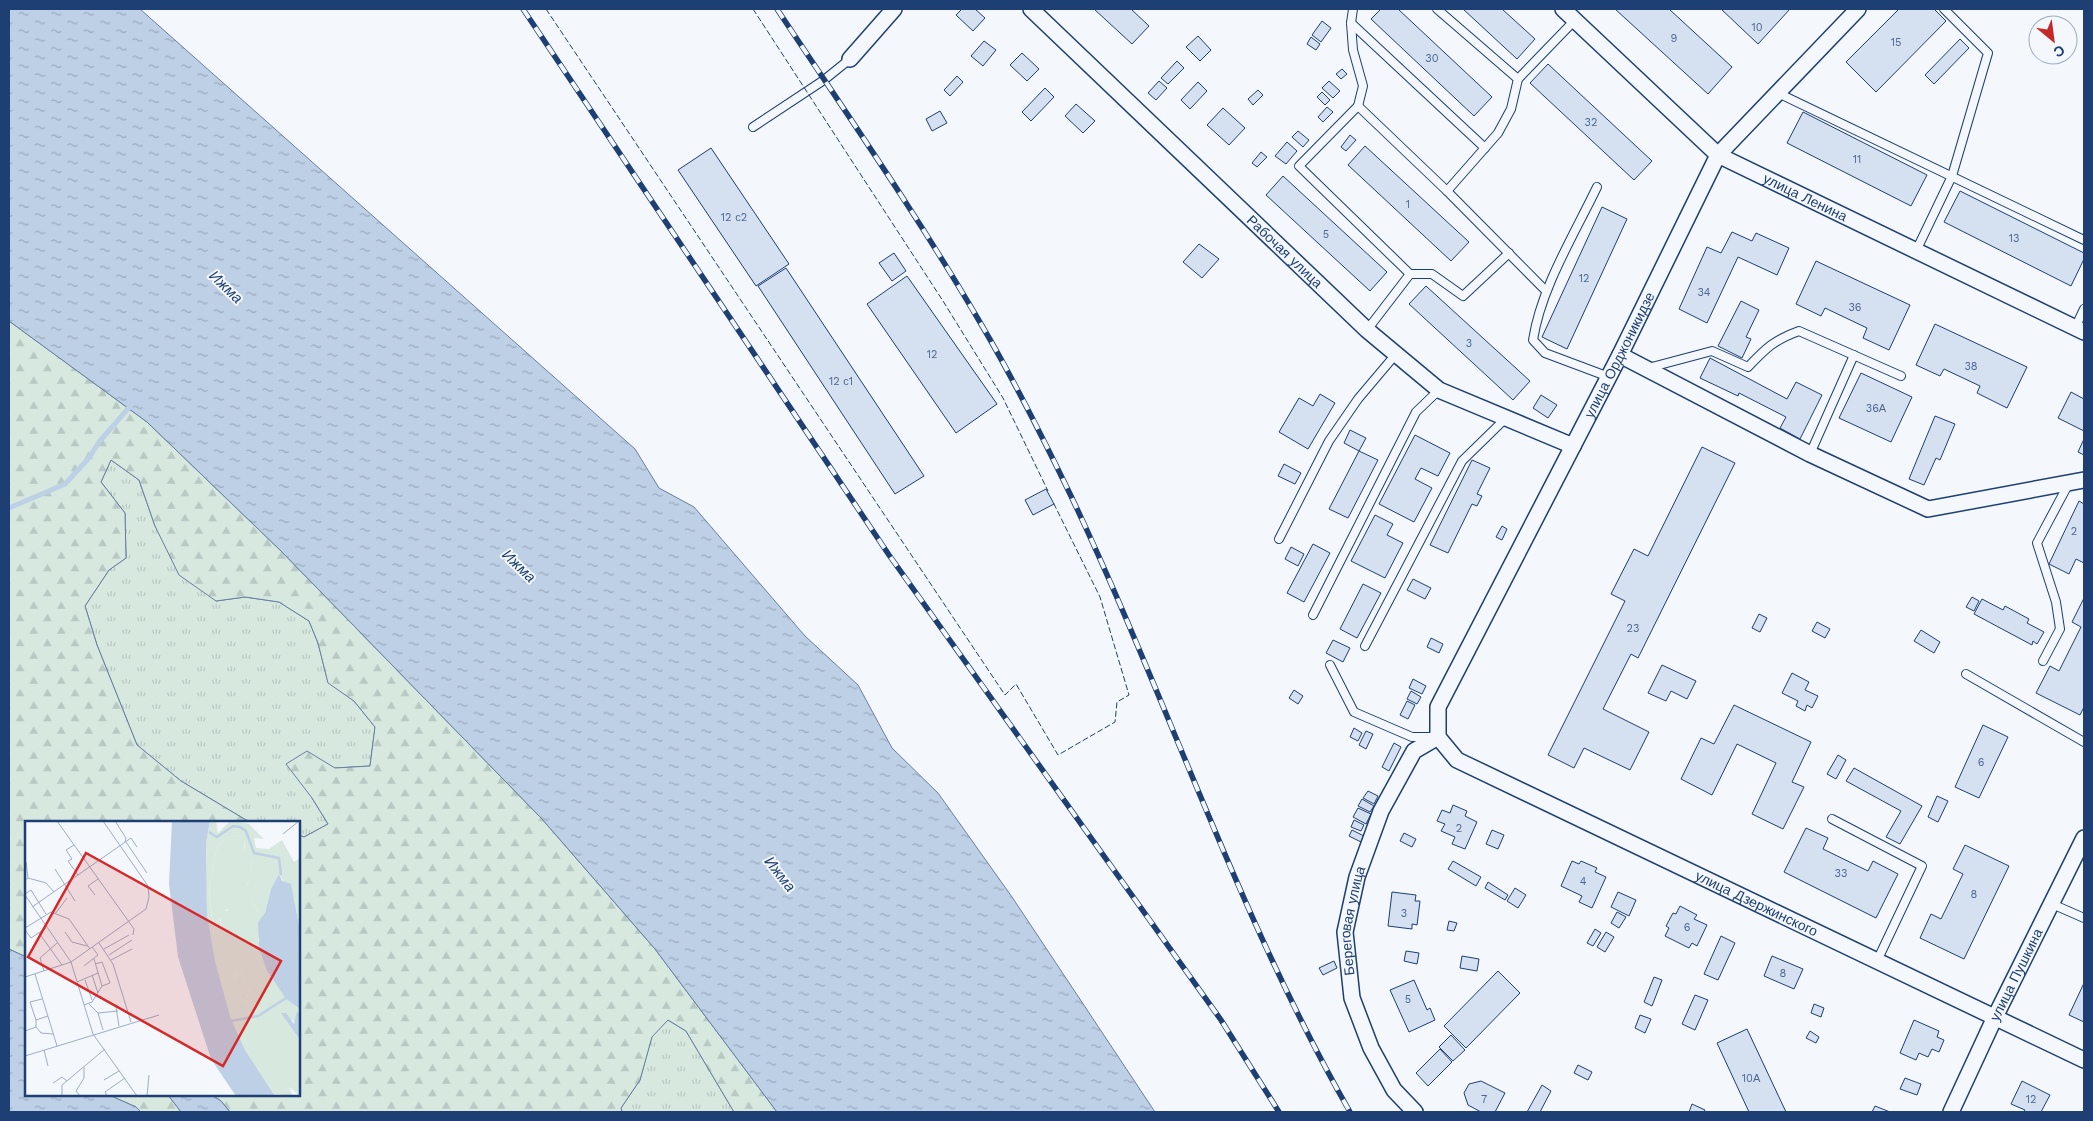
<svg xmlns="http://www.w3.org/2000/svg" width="2093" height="1121" viewBox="0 0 2093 1121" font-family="'Work Sans',sans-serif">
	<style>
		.grass { fill: url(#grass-tufts); stroke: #687fa3 }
		.forest { fill: url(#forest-firs); stroke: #687fa3 }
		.water { fill: url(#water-ripples); stroke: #687fa3 }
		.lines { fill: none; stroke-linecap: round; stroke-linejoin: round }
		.stream { stroke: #bed0e5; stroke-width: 5 }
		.building { fill: #d5e0f0; stroke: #1d3f73 }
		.service-casing { stroke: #1d3f73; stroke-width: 10 }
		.minor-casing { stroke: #1d3f73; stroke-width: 18 }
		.service { stroke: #f4f7fb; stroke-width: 8 }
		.minor { stroke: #f4f7fb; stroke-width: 15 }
		.rail-casing { stroke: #1d3f73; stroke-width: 5.5 }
		.rail { stroke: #f4f7fb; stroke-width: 4; stroke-dasharray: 11; stroke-linecap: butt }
		.fence { stroke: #1d3f73; stroke-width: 1; stroke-dasharray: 6 2.5; stroke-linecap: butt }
		.labels { text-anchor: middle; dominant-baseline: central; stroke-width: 4; stroke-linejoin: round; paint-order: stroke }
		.number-label { font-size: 11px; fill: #4b6792 }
		.street-label { font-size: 14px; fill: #1d3f73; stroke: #f4f7fb }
		.water-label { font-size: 15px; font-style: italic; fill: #1d3f73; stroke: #f4f7fb }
		.inset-river { fill: none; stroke: #bed0e5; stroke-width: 2.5 }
		.inset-road { fill: none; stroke: #9eadc5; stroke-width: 1 }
		.view { fill: #d62828; fill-opacity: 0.15; stroke: #d62828; stroke-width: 2.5 }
		.inset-edge { fill: none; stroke: #1d3f73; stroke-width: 2.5 }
	</style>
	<defs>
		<pattern id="grass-tufts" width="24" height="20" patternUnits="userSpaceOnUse" patternTransform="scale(1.25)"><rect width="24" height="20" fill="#d7e8df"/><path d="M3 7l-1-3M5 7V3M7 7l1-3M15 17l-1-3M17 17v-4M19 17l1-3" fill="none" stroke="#b8c8c3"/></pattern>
		<pattern id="forest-firs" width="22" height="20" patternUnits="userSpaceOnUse" patternTransform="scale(1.25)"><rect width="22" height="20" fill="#d7e8df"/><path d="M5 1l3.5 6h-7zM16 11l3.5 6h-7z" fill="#b8c8c3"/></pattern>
		<pattern id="water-ripples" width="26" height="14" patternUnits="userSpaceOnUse" patternTransform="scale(1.25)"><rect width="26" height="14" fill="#bed0e5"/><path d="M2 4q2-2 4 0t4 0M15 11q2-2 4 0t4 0" fill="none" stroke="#9aaabe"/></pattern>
	</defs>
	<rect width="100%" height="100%" fill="#f4f7fb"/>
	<g class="grass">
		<polygon points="111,460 139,480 155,526 216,601 245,597 279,602 309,621 318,643 328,682 354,701 375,727 370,766 335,768 312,798 328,824 304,837 299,835 299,822 253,822 246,820 181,781 137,745 97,645 85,606 109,570 126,558 125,513 101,482"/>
		<polygon points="668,1020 686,1031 734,1112 622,1112 621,1108 640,1080 652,1036"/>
	</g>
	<g class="forest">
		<polygon points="9,321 147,422 281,551 542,819 655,949 777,1112 734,1112 686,1031 668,1020 652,1037 640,1080 621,1108 622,1112 230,1112 221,1101 212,1095 299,1095 299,835 304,837 328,824 312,798 286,764 307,751 335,768 370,766 375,727 354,701 328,683 318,643 309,621 279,602 245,597 216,601 179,575 155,526 139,480 111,460 101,482 125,513 126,558 109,570 85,606 97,645 137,745 181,781 246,820 253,822 26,822 26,957 9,949"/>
		<polygon points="109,1095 168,1095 181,1112 141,1112 136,1107"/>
	</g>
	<g class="water">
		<polygon points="9,9 140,9 635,449 659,488 694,507 805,636 858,685 892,748 938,793 1012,897 1155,1112 777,1112 655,949 542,819 281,551 147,422 9,321"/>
		<polygon points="9,949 26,957 26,1095 109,1095 136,1107 141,1112 9,1112"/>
		<polygon points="168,1095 212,1095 221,1101 230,1112 181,1112"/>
	</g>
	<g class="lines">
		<polyline class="stream" points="9,508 65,484 89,458 99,442 133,403"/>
	</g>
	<g class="building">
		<polygon points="962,9 975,9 985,18 973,31 956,15"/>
		<polygon points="1094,9 1131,9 1149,26 1132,44"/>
		<polygon points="1381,9 1398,9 1492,97 1474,116 1371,19"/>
		<polygon points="1463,9 1502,9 1535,39 1517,59"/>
		<polygon points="1615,9 1669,9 1732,67 1708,94"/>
		<polygon points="1721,9 1790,9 1758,44"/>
		<polygon points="1899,9 1934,9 1946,21 1876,92 1846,62"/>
		<polygon points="1322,21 1331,28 1321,42 1312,35"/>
		<polygon points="1198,36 1211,50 1200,61 1186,47"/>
		<polygon points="1311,37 1320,44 1316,50 1307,44"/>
		<polygon points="1960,39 1969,48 1934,84 1925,75"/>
		<polygon points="984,41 996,50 983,66 971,56"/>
		<polygon points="1022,53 1039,69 1027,81 1010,65"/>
		<polygon points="1177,61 1184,68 1168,84 1161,78"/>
		<polygon points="1548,64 1652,161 1634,180 1530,83"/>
		<polygon points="1342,69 1347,74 1341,79 1336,74"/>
		<polygon points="957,76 963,82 950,96 944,90"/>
		<polygon points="1159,81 1167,88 1156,100 1148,93"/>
		<polygon points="1329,81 1340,91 1333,98 1322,88"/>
		<polygon points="1198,82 1207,91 1190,109 1181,100"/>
		<polygon points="1045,88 1054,97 1031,121 1022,112"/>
		<polygon points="1258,90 1263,95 1253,105 1248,99"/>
		<polygon points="1322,92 1330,100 1325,105 1317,97"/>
		<polygon points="1076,104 1095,121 1083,133 1065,116"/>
		<polygon points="1327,107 1333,112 1323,122 1318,117"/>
		<polygon points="1223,108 1245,128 1229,145 1207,125"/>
		<polygon points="940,111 947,123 932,131 926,119"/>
		<polygon points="1803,112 1927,175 1911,206 1787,143"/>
		<polygon points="1298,131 1309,140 1303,147 1292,137"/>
		<polygon points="1350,135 1356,140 1346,151 1341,147"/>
		<polygon points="1287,142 1297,151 1286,164 1275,156"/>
		<polygon points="1365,146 1469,242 1451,261 1348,165"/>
		<polygon points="711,148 789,264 756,286 678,170"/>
		<polygon points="1261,152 1267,157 1257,167 1252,163"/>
		<polygon points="1283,176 1387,272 1370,291 1266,195"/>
		<polygon points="1960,191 2084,253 2084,259 2071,286 1944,222"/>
		<polygon points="1602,207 1627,219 1567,349 1542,337"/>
		<polygon points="1732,232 1752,241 1756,233 1789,248 1777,275 1738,257 1707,323 1679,309 1707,247 1721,253"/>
		<polygon points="1199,244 1219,259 1202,278 1183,262"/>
		<polygon points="894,253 906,271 892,281 879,263"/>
		<polygon points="1816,261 1910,305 1889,350 1863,338 1867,328 1825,308 1821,316 1796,304"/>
		<polygon points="786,268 924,476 895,494 758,286"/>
		<polygon points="907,276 997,404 956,433 867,304"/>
		<polygon points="1426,286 1530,381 1513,400 1409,304"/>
		<polygon points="1741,301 1759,310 1746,337 1751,339 1742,358 1718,346"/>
		<polygon points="1935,324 2027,367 2007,408 1977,393 1980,386 1944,369 1940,376 1916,365"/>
		<polygon points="1710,358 1787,399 1796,382 1822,395 1800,439 1780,428 1786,417 1739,393 1738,396 1700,378"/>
		<polygon points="1861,373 1912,397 1891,442 1839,418"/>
		<polygon points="2071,392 2084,399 2084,431 2058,418"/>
		<polygon points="1320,394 1335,403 1308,449 1279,432 1299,398 1313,406"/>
		<polygon points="1541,395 1557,405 1548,418 1533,408"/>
		<polygon points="1935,416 1955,424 1940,460 1936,458 1924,485 1909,479"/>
		<polygon points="1350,430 1366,438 1359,451 1344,443"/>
		<polygon points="1415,435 1450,453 1438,476 1421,468 1415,479 1432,488 1414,522 1379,504"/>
		<polygon points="2084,439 2084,455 2078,452"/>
		<polygon points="1702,447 1735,463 1638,658 1631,654 1603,709 1649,732 1630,770 1584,748 1574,768 1548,755 1625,601 1611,594 1634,549 1648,556"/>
		<polygon points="1359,451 1378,460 1348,518 1329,509"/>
		<polygon points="1472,460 1490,468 1477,494 1482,496 1477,506 1472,504 1448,553 1430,545"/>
		<polygon points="1284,464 1301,473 1295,484 1278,476"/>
		<polygon points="1046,489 1054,504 1033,515 1025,500"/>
		<polygon points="2079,501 2084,504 2084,563 2076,559 2069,574 2049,564"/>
		<polygon points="1375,515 1393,524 1387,535 1403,543 1385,578 1351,561"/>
		<polygon points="1502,526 1507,529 1502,540 1496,537"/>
		<polygon points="1313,544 1330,553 1304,602 1287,593"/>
		<polygon points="1291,547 1304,554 1298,566 1285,559"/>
		<polygon points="1413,579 1431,588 1425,599 1407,590"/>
		<polygon points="1363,584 1381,593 1357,638 1340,629"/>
		<polygon points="1972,597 1979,601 1974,611 1966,607"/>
		<polygon points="2084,598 2084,707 2080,715 2036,693 2050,666 2059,671 2081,627 2072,622"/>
		<polygon points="1982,599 2003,610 2005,606 2029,619 2027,623 2044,632 2037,644 2033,641 2032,645 1974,614"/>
		<polygon points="1759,614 1767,618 1760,632 1752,628"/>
		<polygon points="1817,622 1830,629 1825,638 1812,631"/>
		<polygon points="1921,630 1940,642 1934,653 1914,641"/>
		<polygon points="1431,638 1443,644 1439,653 1427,647"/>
		<polygon points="1333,640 1350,648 1343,662 1326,653"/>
		<polygon points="1662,665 1696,681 1687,699 1671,691 1666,701 1648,693"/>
		<polygon points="1792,673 1809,682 1805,690 1818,696 1812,708 1807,705 1805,711 1796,706 1798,701 1782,693"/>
		<polygon points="1413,679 1426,686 1422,694 1409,688"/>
		<polygon points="1294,690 1303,696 1298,704 1289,698"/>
		<polygon points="1411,691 1421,697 1417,704 1407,699"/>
		<polygon points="1407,701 1415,705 1408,719 1400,715"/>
		<polygon points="1734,705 1811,742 1792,782 1804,787 1783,829 1752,814 1776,763 1737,744 1712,795 1681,779 1701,738 1714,744"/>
		<polygon points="1983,725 2008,737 1979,798 1955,787"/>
		<polygon points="1354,728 1362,733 1358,741 1350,737"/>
		<polygon points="1366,731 1373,734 1366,749 1359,745"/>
		<polygon points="1394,743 1401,747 1389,771 1382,767"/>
		<polygon points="1838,755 1846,760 1836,779 1827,774"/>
		<polygon points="1854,768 1922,806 1900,844 1886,837 1901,811 1846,781"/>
		<polygon points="1368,791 1378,796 1374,804 1363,798"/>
		<polygon points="1937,796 1948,801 1938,822 1928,817"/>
		<polygon points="1362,799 1374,806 1370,812 1358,806"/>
		<polygon points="1453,805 1467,811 1465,816 1477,822 1465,849 1452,844 1455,837 1441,831 1445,824 1437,821 1442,810 1450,813"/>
		<polygon points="1358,808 1371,814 1366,824 1353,817"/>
		<polygon points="1354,820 1364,825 1361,831 1351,827"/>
		<polygon points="1806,828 1828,838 1823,849 1868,871 1873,861 1898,874 1876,918 1784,872"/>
		<polygon points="1352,830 1364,836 1361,842 1349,836"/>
		<polygon points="1492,830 1504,835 1498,849 1486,844"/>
		<polygon points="1404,833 1416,839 1412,847 1400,841"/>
		<polygon points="1965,845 2009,866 1964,959 1920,938 1931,914 1941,919 1963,874 1953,869"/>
		<polygon points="1453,861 1481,877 1476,886 1448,869"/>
		<polygon points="1572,861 1579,864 1581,861 1597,868 1595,872 1606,877 1592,908 1579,902 1582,896 1561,886"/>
		<polygon points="1488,882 1508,895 1505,900 1485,888"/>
		<polygon points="1515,888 1526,895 1518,908 1507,901"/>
		<polygon points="1392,892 1416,895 1415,901 1420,901 1417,925 1412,924 1412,929 1388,926"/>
		<polygon points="1618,892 1636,900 1629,916 1611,907"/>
		<polygon points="1680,906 1697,915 1694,919 1707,925 1697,946 1692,943 1689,948 1665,936 1669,928 1666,926 1673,913 1676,914"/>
		<polygon points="1617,912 1626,917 1619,928 1611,923"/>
		<polygon points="1449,921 1457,923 1454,931 1447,930"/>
		<polygon points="1595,929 1601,933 1593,946 1587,943"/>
		<polygon points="1606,932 1614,937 1605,952 1597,947"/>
		<polygon points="1721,936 1735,943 1718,980 1704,974"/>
		<polygon points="1406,951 1419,953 1417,964 1404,961"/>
		<polygon points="1462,956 1479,959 1477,971 1460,968"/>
		<polygon points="1772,956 1803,969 1794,989 1764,976"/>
		<polygon points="1334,961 1337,968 1323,975 1319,968"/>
		<polygon points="1498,971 1520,993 1466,1048 1444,1026"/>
		<polygon points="1654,977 1662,980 1652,1006 1644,1002"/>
		<polygon points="1414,980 1427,1010 1430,1008 1435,1020 1409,1032 1390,990"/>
		<polygon points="2084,983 2084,1022 2069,1015"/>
		<polygon points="1695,995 1708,1000 1695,1030 1682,1024"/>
		<polygon points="1814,1004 1824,1008 1821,1017 1811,1013"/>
		<polygon points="1640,1015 1651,1019 1645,1033 1635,1028"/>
		<polygon points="1914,1020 1939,1031 1937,1037 1944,1040 1939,1052 1932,1049 1928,1057 1919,1053 1916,1060 1900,1053"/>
		<polygon points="1747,1029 1786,1112 1749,1112 1717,1043"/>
		<polygon points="1810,1031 1819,1037 1816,1043 1806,1038"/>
		<polygon points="1451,1035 1465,1050 1453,1061 1439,1047"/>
		<polygon points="1440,1049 1452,1062 1428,1086 1416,1073"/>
		<polygon points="1578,1065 1592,1072 1588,1080 1574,1073"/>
		<polygon points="1905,1078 1921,1084 1917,1095 1900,1089"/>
		<polygon points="1481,1081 1505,1093 1495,1112 1481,1112 1468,1105 1464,1093 1469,1084"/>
		<polygon points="2022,1081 2050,1095 2041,1112 2024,1112 2025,1110 2011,1104"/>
		<polygon points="1542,1085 1551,1091 1540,1112 1527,1112"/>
		<polygon points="1692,1104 1705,1110 1704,1112 1689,1112"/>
		<polygon points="1875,1106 1890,1112 1872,1112"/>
	</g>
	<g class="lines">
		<g class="service-casing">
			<g id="service">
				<polyline points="1353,9 1351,23 1353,50 1363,86 1358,106 1299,166 1410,274 1432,274 1463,296 1509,253"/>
				<polyline points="1437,9 1518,79"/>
				<polyline points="1351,23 1485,148"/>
				<polyline points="1778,93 2084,240"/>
				<polyline points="1358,106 1447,191 1546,291"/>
				<polyline points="753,127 824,80 850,59"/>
				<path d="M1597,187C1574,235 1541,288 1533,340L1545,353L1609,377"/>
				<polyline points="1447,191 1498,133 1511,109 1518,79 1575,20"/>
				<polyline points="1916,251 1952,176 1988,53 1944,9"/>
				<polyline points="2075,328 2084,309"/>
				<polyline points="1367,330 1410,274"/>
				<path d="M1648,368L1712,351L1748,367C1766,348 1774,340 1799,331L1901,376"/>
				<polyline points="1810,454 1854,355"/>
				<polyline points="1279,539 1329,441 1358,399 1396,354"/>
				<polyline points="1313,615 1416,412 1439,390"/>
				<polyline points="1365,646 1462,461 1506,418"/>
				<polyline points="2043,661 2060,629 2056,602 2037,543 2069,483"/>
				<polyline points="1330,665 1354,712 1412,737 1431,737"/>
				<polyline points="1966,674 2084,742"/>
				<polyline points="1832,819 1922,866 1877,961"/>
				<polyline points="2052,904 2084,918"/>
			</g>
		</g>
		<g class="minor-casing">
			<g id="minor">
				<path id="s1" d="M1031,9L1367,330L1439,390L1573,446"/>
				<path id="s2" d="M1563,9L1718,155L2084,332"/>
				<polyline points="850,59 894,9"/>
				<polyline points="1620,355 1810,454 1928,509 2084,480"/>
				<path id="s3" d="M1438,737V707L1620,355L1718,155L1858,9"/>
				<path id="s4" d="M1438,737L1457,760L2084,1060"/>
				<path id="s5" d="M1415,1112L1394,1090L1371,1048L1352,998L1345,932L1357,877L1381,811L1414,751L1438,737"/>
				<path id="s6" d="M1951,1112L1995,1017L2084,838"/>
			</g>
		</g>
		<use href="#service" class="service"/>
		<use href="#minor" class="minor"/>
		<g class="rail-casing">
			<g id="rail">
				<polyline points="523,9 889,555 1221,1020 1279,1112"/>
				<path d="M777,9C846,113 918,216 981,324C1014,380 1043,438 1071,496C1168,700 1238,916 1350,1112"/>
			</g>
		</g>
		<use href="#rail" class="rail"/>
		<g class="fence">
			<polyline points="546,9 1005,695 1016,684 1058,755 1115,722 1117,702 1129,695 1100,597 1053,502"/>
			<polyline points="753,9 943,301 1003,398 1048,491"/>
		</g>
	</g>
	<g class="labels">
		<g class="number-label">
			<text x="1757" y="27">10</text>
			<text x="1674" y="38">9</text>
			<text x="1896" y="42">15</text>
			<text x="1432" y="58">30</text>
			<text x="1591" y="122">32</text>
			<text x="1857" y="159">11</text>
			<text x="1408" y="204">1</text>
			<text x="734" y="217">12 с2</text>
			<text x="1326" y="234">5</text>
			<text x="2014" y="238">13</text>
			<text x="1584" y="278">12</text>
			<text x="1704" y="292">34</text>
			<text x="1855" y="307">36</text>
			<text x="1469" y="343">3</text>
			<text x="932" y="354">12</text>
			<text x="1971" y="366">38</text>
			<text x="841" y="381">12 с1</text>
			<text x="1876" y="408">36А</text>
			<text x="2074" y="531">2</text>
			<text x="1633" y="628">23</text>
			<text x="1981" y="762">6</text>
			<text x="1459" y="828">2</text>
			<text x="1841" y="873">33</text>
			<text x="1583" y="881">4</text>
			<text x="1974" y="894">8</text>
			<text x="1404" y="913">3</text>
			<text x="1687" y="927">6</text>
			<text x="1783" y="973">8</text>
			<text x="1408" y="999">5</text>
			<text x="1751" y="1078">10А</text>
			<text x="1484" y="1099">7</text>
			<text x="2031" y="1099">12</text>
		</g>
		<g class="street-label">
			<text stroke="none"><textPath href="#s2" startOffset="310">улица Ленина</textPath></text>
			<text stroke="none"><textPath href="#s1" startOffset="351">Рабочая улица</textPath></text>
			<text stroke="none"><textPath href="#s3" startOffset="426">улица Орджоникидзе</textPath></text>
			<text stroke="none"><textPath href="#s4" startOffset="362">улица Дзержинского</textPath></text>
			<text stroke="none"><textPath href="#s5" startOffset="210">Береговая улица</textPath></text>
			<text stroke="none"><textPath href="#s6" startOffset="152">улица Пушкина</textPath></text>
		</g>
		<g class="water-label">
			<text transform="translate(226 287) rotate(44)">Ижма</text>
			<text transform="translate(519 566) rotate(44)">Ижма</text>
			<text transform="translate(780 874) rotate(52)">Ижма</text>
		</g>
	</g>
	<g transform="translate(25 821)">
		<rect width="275" height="275" fill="#f4f7fb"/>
		<path d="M209,14L219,17V27L228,40L221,70L233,91H222L217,98L201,88L195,98L197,109L189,115L184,69L192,25ZM210,151L218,155L224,168L221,184L212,196L201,171V157L203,154L211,159Z" fill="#d7e8df"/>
		<path d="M185,0H191L193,12L205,0L224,3L239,18L229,17L231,27L244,28L257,19L269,41L275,37V109L269,78L254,53L246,68L233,119L242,150L261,178L275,188L271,202L264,197L261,199L275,219V275L264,266L268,275L249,273L220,229L206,198L190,140L182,93L181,22ZM209,14L219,17L220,31L228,40L221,70L233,91L222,90L217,98L213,90H202L198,86L195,93L197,109L189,115L184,69L192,25ZM210,151L218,155L224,168L221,184L215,186L212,196L211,182L201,171V158L203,154L211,159ZM202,55V77L196,79L191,71Z" fill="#d7e8df" fill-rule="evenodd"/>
		<path d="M147,0H185L181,22L182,93L190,140L206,198L220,229L250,275H211L186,238L153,136L144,63ZM254,53L257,60L266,63L275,109V188L261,178L242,150L234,126L233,101L240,92L246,68ZM272,190L275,194V219L256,192H261L269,203Z" fill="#bed0e5"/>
		<path class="inset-river" d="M184,11L192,16L208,5L215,6L221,10L229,32L254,37L256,54M206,200L233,195L261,177"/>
		<path class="inset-road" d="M32,0L109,108L108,114M90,0L101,17L100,21M258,13L274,0M101,21L122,52M49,24L41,29L47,38L43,40L53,54M1,41L3,57M30,48L50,80M0,59L3,57L21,62L29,71M0,73L6,69L21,93M0,74L46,141L68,213L112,275M70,74L63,65L73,58M7,86L106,17L112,26M30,93L42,77M0,107L26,91L44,98L65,128M0,109L6,117L21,107M40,111L47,121L62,125M14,112L37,144M74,122L88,143L106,201M79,128L104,114M84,134L107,119M69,138L77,165M86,139L107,128M59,145L73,134L67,126M19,150L15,137L32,122M10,153L32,225M67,154L73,172M0,156L46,141L121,88L124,76L123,65L78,0M60,159L67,179M52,161L73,152M64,183L73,192L78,209M59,184L67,181L77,165L85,162L77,141L70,143M91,186L94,205M73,192L93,190M11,199L5,181L17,178M11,206L16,212L28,213M0,210L11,206V199L23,195M19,229L23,245M0,235L134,194M79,259L94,250M28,262L37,256L42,260M37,275V264L80,228M55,275L51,270L59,257V246M82,275L80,271L100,257M122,275L124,254"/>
		<path class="view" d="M61,32L256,140L198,245L3,136Z"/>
		<rect width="275" height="275" class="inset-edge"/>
	</g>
	<rect width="2093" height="1121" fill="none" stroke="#1d3f73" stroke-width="20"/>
	<g transform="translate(2053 40) rotate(151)"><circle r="24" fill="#f4f7fb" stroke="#9eadc5"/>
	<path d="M0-4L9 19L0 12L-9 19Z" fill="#c62828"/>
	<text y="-8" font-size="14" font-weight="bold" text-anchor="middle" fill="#1d3f73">С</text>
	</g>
</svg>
